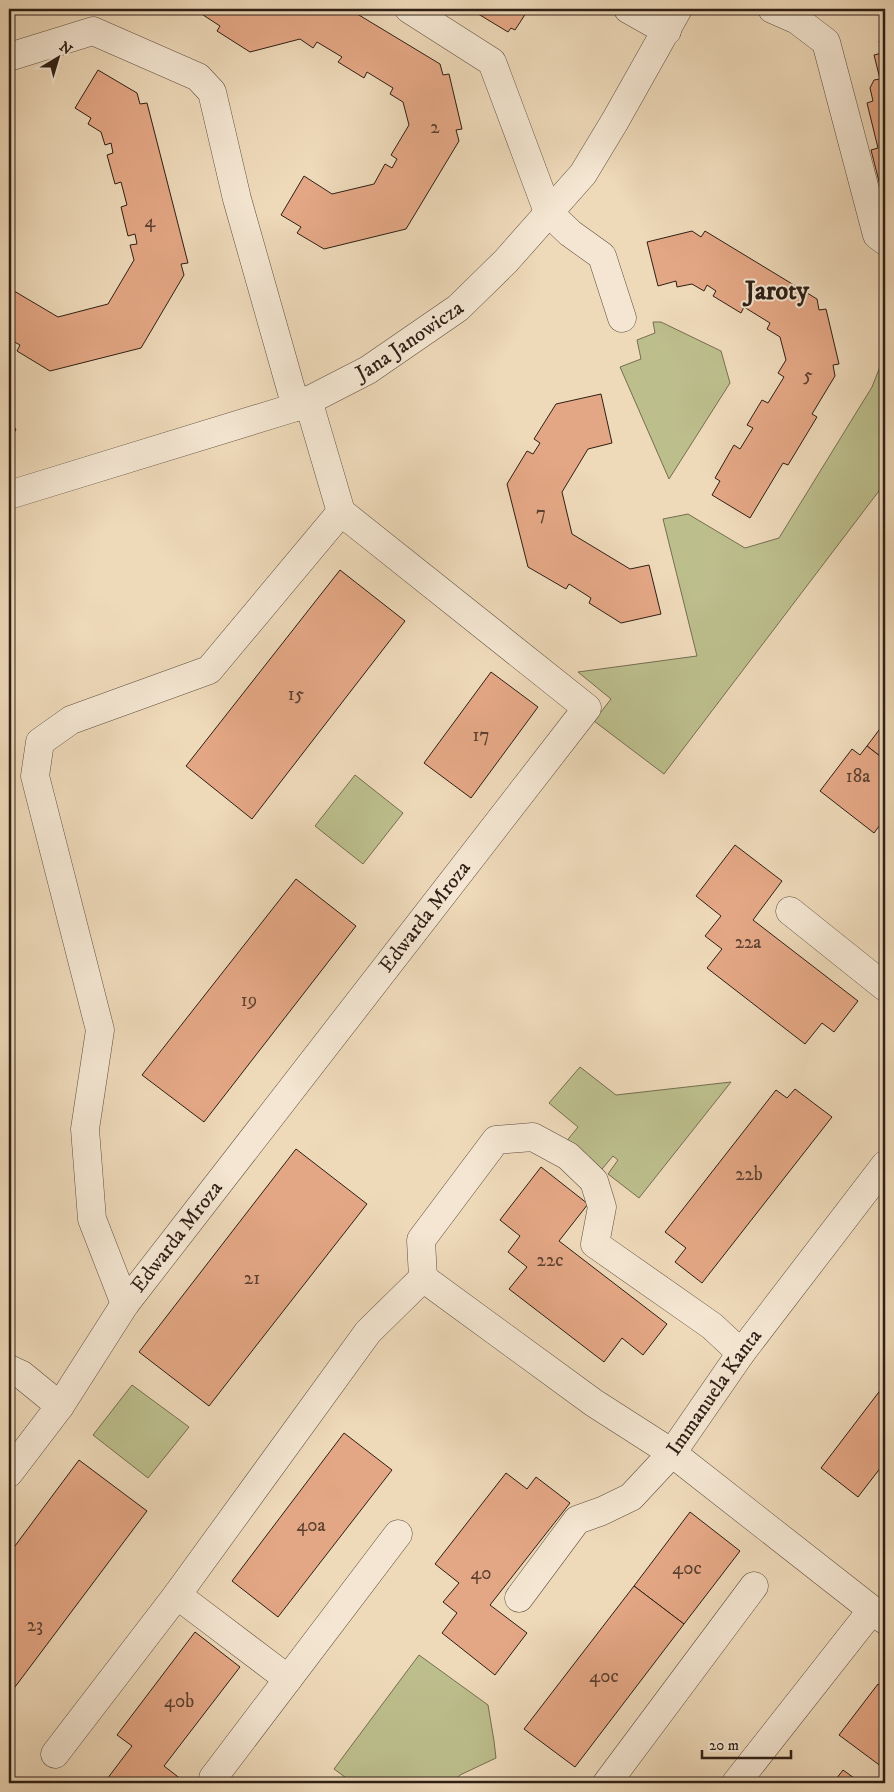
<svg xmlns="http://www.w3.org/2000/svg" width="894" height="1792" viewBox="0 0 894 1792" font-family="'IM FELL DW Pica',serif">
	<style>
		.green { fill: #bcbe8c; stroke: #756e50 }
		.building { fill: #e4a785; stroke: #2e1f15 }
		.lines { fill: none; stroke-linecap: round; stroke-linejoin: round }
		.minor-casing { stroke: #5e4e3e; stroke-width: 29 }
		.minor { stroke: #f4e6d2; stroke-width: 28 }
		.labels { text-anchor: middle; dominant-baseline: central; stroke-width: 4; stroke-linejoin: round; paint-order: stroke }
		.number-label { font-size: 19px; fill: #5c4131 }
		.street-label { font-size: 21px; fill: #2e1f15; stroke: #f4e6d2 }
		.district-label { font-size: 26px; font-weight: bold; fill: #2e1f15; stroke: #f4e6d2 }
	</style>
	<rect width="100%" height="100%" fill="#eed9b9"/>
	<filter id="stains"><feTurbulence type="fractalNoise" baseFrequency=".004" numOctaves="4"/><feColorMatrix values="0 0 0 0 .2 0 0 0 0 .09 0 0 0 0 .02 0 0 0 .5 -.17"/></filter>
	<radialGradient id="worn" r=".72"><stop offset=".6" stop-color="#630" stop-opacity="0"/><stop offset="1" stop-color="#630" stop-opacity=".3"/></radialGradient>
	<g class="green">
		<polygon points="653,322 661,322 721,351 730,383 669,479 620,367 641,359 637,340 655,333"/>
		<polygon points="885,354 885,483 664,774 594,721 611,699 578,672 697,656 663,519 688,514 745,548 779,538 872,387"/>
		<polygon points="355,775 403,813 363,864 315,826"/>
		<polygon points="580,1067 616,1095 731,1082 639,1198 608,1174 618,1160 613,1156 602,1169 565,1143 578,1127 549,1103"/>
		<polygon points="132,1385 189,1427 148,1478 93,1435"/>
		<polygon points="419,1655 488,1705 494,1741 496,1758 460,1775 453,1783 353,1783 334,1769"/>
	</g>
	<g class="building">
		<polygon points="203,9 349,9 440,64 443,75 449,74 462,129 456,130 459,141 406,229 324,249 297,233 301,227 281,215 304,176 332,194 374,184 385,164 392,168 397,159 391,155 409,125 403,102 390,94 393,88 367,72 364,78 338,62 342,57 317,42 313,48 300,39 250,52 217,31 220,26 200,13"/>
		<polygon points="470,9 522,9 521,10 526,13 515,30 511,28 508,32"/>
		<polygon points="880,9 885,9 885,39 879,11"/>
		<polygon points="885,39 885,205 871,150 878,148 867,103 873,101 870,88 874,80 880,79 874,55 882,53 879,41"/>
		<polygon points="98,70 137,93 140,104 147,103 188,263 181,264 184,275 141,348 50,371 17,351 20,345 9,339 9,288 58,317 108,304 134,260 130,245 137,244 135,234 128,236 121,207 127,205 121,182 115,184 107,155 113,153 111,143 105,145 101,132 88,124 91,118 75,108"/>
		<polygon points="692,231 701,237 705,231 817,299 819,310 826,309 839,364 833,365 835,376 812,414 817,417 788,465 783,463 750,518 712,495 720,481 715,478 734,445 740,449 753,428 747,425 762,400 768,403 784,377 778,373 786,360 780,337 767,329 770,323 744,307 741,313 713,296 716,291 707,285 704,291 692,284 677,287 676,281 658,286 647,242"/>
		<polygon points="601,394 612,443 588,449 562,492 572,534 630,569 649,565 661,614 621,623 589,603 591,598 569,584 566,589 528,567 507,484 527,451 533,454 540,443 534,439 556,404"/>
		<polygon points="9,425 16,429 11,439 9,439"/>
		<polygon points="340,570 405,621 252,819 186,766"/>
		<polygon points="491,672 538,707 471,798 424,763"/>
		<polygon points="885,722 885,760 867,746"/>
		<polygon points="867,746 885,760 885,818 874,833 820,791 852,749 860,755"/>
		<polygon points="735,845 782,881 753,920 858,1001 834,1032 822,1023 805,1044 707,968 722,949 705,936 721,916 696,896"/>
		<polygon points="296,879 356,926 204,1122 142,1075"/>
		<polygon points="795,1089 832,1117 702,1283 675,1262 686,1248 665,1232 776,1090 787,1098"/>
		<polygon points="296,1149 367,1204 209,1406 139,1352"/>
		<polygon points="541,1167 588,1204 559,1241 667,1324 643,1355 622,1338 604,1362 509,1289 527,1267 508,1252 520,1236 500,1220"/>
		<polygon points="885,1384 885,1462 858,1497 821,1468"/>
		<polygon points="344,1433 392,1470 278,1617 232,1581"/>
		<polygon points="79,1460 147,1511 9,1695 9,1554"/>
		<polygon points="506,1473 527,1489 536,1477 570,1503 490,1605 527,1633 495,1675 442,1633 457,1613 443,1602 459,1583 435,1564"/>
		<polygon points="690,1512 740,1551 684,1624 634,1586"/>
		<polygon points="634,1586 684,1624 575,1767 524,1729"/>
		<polygon points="195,1632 240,1667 164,1766 186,1783 104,1783 132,1746 117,1735"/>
		<polygon points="878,1684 885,1690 885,1763 882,1767 839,1735"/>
		<polygon points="843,1770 861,1783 833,1783"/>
	</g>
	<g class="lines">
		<g class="minor-casing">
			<g id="minor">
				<polyline points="409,9 492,62 548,212 570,233 602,256 622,318"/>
				<polyline points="628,9 667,31"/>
				<polyline points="772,9 797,20 826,42 877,235 885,241"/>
				<polyline points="9,57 93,31 198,77 212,92 237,199 296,407"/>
				<path id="s1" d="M9,495L296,407L368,370L458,308L506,261L583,174L615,121L678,9"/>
				<polyline points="790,911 885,987"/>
				<polyline points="423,1278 594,1403 672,1453 885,1620"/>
				<polyline points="125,1304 92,1219 85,1129 100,1030 35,776 40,742 71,720 209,670 341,512"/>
				<polyline points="9,1369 22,1375 60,1406"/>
				<path id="s2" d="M9,1473L60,1406L125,1304L587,708L341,512L308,400"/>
				<polyline points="177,1595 288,1679"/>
				<path id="s3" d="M519,1598L577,1520L602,1511L631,1497L672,1453L741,1353L885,1165"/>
				<polyline points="55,1754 177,1595 368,1332 423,1278 421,1240 496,1140 533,1137 568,1156 594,1181 602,1207 595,1244 712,1326 741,1353"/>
				<polyline points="213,1778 398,1534"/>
				<polyline points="607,1783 754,1586"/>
				<polyline points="736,1783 872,1610"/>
			</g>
		</g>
		<use href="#minor" class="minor"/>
	</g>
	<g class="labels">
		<g class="number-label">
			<text x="435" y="127">2</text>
			<text x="150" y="221">4</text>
			<text x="808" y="375">5</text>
			<text x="541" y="513">7</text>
			<text x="296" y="694">15</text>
			<text x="481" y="735">17</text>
			<text x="858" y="776">18a</text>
			<text x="748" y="942">22a</text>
			<text x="249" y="1000">19</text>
			<text x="749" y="1174">22b</text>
			<text x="550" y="1260">22c</text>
			<text x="252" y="1278">21</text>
			<text x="311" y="1525">40a</text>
			<text x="687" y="1568">40c</text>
			<text x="481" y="1573">40</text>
			<text x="35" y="1625">23</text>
			<text x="604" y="1676">40c</text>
			<text x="179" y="1701">40b</text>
		</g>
		<g class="street-label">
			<text stroke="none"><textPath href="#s1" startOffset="432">Jana Janowicza</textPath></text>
			<text stroke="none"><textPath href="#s2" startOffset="695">Edwarda Mroza</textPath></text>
			<text stroke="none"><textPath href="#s2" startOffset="290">Edwarda Mroza</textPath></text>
			<text stroke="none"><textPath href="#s3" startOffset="290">Immanuela Kanta</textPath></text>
		</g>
		<g class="district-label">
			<text x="777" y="291">Jaroty</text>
		</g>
	</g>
	<rect width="894" height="1792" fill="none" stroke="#eed9b9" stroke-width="30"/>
	<rect x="10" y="10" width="874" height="1772" fill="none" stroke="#2e1f15" stroke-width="2.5"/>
	<rect x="15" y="15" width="864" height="1762" fill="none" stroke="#2e1f15"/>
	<g transform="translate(58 58) rotate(38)" stroke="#f4e6d2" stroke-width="4" paint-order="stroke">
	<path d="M0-4L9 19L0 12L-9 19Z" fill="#2e1f15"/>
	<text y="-8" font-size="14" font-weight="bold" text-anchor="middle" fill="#2e1f15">N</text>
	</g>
	<path d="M702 1750v8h89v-8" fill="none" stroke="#2e1f15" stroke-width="2.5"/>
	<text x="709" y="1750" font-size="15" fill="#2e1f15" stroke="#f4e6d2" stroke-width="4" paint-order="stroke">20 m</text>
	<rect width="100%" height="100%" filter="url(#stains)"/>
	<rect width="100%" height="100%" fill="url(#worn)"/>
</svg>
